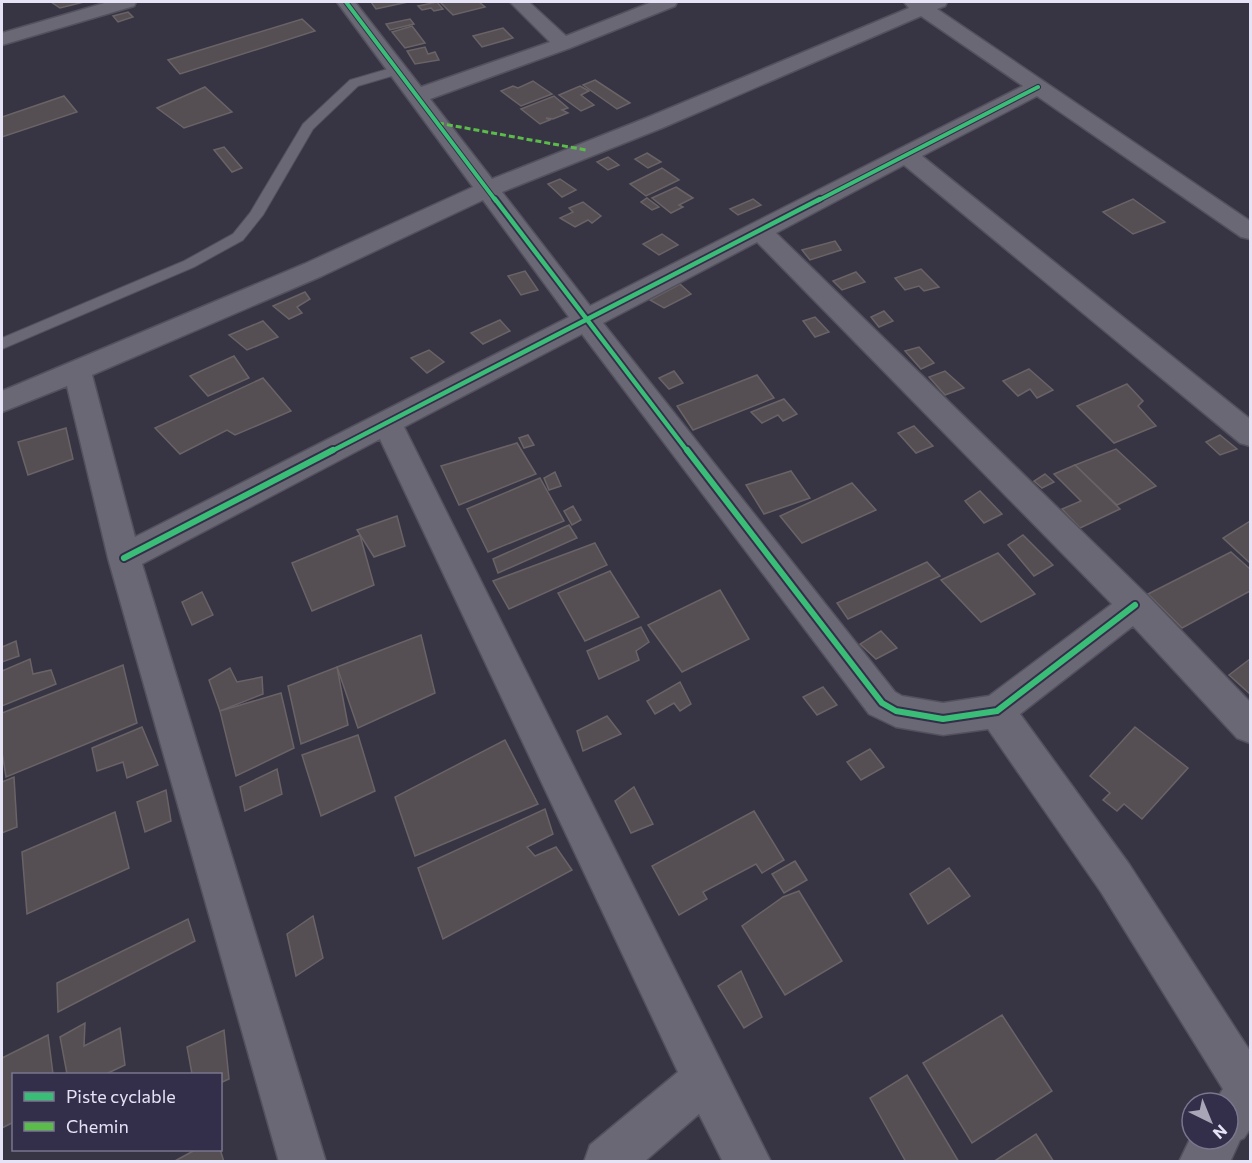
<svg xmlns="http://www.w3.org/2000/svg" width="1252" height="1163" viewBox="0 0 1252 1163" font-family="Commissioner,sans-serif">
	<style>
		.building { fill: #554f53; stroke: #6a6366; stroke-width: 1.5 }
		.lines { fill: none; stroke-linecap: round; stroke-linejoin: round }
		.service-casing { stroke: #53515e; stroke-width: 2 }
		.minor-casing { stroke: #53515e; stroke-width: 3 }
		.service { fill: #696874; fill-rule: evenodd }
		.minor { fill: #696874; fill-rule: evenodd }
		.quiet { stroke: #5cbc4b; stroke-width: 3; stroke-dasharray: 6 3; stroke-linecap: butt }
		.cycleway-far2-casing { stroke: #332e4a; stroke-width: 6 }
		.cycleway-far1-casing { stroke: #332e4a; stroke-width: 8 }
		.cycleway-casing { stroke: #332e4a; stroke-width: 10 }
		.cycleway-far2 { stroke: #3abd76; stroke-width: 4 }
		.cycleway-far1 { stroke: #3abd76; stroke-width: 4.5 }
		.cycleway { stroke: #3abd76; stroke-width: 6 }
	</style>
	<rect width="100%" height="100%" fill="#373444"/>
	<g class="building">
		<polygon points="51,2 84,2 60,8"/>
		<polygon points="371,2 408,2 376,9"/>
		<polygon points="437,2 443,9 434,11 431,8 422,10 418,6"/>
		<polygon points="440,2 479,2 485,7 453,15"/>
		<polygon points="128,12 133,17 118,22 113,16"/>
		<polygon points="302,19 315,31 180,74 168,60"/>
		<polygon points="410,19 414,24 390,30 386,24"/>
		<polygon points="412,26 425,43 405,48 392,32"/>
		<polygon points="503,28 513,38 482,47 473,36"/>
		<polygon points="425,47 428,54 435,52 439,60 415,64 407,51"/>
		<polygon points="595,80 630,103 617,109 583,85"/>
		<polygon points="533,81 552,94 521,106 501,91 513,86 518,88"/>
		<polygon points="580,86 589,91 581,95 594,105 581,111 559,95"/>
		<polygon points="205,87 232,112 184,128 157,108"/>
		<polygon points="64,96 77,112 2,137 2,117"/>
		<polygon points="554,96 568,108 562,110 568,113 553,119 546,118 550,120 540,124 521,109"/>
		<polygon points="224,147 242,168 232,172 214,150"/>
		<polygon points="647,153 661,162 648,168 635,159"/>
		<polygon points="608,157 619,165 608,170 597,162"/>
		<polygon points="662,168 679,180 646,196 630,184"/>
		<polygon points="560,179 576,190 562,197 548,184"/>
		<polygon points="676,187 693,198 679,205 683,207 671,213 652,198"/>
		<polygon points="647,198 659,207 652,210 641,202"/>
		<polygon points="753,199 761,205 738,215 730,209"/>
		<polygon points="1133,199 1165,222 1133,234 1103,212"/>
		<polygon points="583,202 601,216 592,223 588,220 575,227 560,218 573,212 569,208"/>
		<polygon points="662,234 678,245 659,255 643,244"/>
		<polygon points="835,241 841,250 810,260 802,250"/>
		<polygon points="921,269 939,287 924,291 919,286 905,290 895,278"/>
		<polygon points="525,271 538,290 521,295 508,276"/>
		<polygon points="856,272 865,282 842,290 833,281"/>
		<polygon points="680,284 691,294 664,308 650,300"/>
		<polygon points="305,292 310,299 297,307 302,313 289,319 273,306"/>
		<polygon points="884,311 893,321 879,327 871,317"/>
		<polygon points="815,317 829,332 815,337 803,321"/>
		<polygon points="500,320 510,331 483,344 471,333"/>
		<polygon points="263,321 278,337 247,350 229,335"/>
		<polygon points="919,347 934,363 921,369 905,351"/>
		<polygon points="429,350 444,362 427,373 411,358"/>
		<polygon points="234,356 249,378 208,396 190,376"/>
		<polygon points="1029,369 1053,390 1037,398 1030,389 1018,396 1003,381"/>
		<polygon points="674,371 683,383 669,389 659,378"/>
		<polygon points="945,371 964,388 945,395 929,377"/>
		<polygon points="757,375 774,398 693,430 677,406"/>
		<polygon points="263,378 291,411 235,435 227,430 180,454 155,428"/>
		<polygon points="1127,384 1143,401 1138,406 1156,426 1114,443 1077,406"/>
		<polygon points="784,399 797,414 783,421 778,415 762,423 751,412"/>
		<polygon points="914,426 933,446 916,453 898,433"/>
		<polygon points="66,428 73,459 28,475 18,442"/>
		<polygon points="528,435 534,445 524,448 519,438"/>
		<polygon points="1220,435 1237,449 1220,455 1206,442"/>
		<polygon points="517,443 536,474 459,505 441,466"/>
		<polygon points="1116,449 1156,486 1117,505 1075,465"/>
		<polygon points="1075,465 1120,509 1080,528 1062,509 1081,501 1054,474"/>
		<polygon points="791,471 810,498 764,514 746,485"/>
		<polygon points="555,472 561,486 549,490 544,478"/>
		<polygon points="1045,474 1054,482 1042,488 1034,481"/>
		<polygon points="540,478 564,521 488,552 467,509"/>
		<polygon points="852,483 876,510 802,543 780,516"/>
		<polygon points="980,491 1002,514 984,523 965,501"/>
		<polygon points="573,506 581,520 572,525 564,511"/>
		<polygon points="397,516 405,546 374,557 357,530"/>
		<polygon points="1250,521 1250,563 1223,538"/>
		<polygon points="569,525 577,538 498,573 493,559"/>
		<polygon points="360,535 374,585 312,611 292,563"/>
		<polygon points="1023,535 1053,565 1034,576 1008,545"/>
		<polygon points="595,543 607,565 509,609 493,581"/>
		<polygon points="1231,552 1250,569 1250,591 1182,628 1148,594"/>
		<polygon points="998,553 1035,594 981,622 941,580"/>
		<polygon points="927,562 940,576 848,619 837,603"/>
		<polygon points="610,571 639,617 585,641 558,593"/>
		<polygon points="720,590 749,639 682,672 648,625"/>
		<polygon points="202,592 213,615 192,625 182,602"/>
		<polygon points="641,627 649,642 636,651 639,660 599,679 587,651"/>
		<polygon points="881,631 897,648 876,659 860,644"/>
		<polygon points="421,635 435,693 358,728 337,667"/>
		<polygon points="16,641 19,656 2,662 2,647"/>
		<polygon points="30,659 33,674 51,670 56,684 2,706 2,671"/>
		<polygon points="1250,659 1250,694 1229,675"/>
		<polygon points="123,665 137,723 6,777 2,752 2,713"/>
		<polygon points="337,667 348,725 301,744 288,686"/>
		<polygon points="230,668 237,682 262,677 263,694 220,711 209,680"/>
		<polygon points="680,682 691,704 680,711 674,703 655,714 647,701"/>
		<polygon points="823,687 837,705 817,715 803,697"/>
		<polygon points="281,693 294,748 236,776 220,711"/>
		<polygon points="607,716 621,734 583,751 577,731"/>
		<polygon points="142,727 158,765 127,778 123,762 97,771 92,748"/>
		<polygon points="1135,727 1188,768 1142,819 1124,804 1117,811 1103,800 1110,793 1090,776"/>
		<polygon points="358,735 375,791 321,816 302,755"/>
		<polygon points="505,740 538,804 415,856 395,797"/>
		<polygon points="870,749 884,767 861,780 847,762"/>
		<polygon points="277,769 282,794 245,811 240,787"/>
		<polygon points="14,777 17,827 2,833 2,782"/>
		<polygon points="634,787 653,824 631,833 615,801"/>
		<polygon points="166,790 171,821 145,832 137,802"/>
		<polygon points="545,809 553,834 527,847 535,856 556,847 572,870 443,939 418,868"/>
		<polygon points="754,811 784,860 762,873 756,864 703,892 707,899 679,915 652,866"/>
		<polygon points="115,812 129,868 27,914 22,852"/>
		<polygon points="795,861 807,880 784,893 772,874"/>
		<polygon points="949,868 970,896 928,924 910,894"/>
		<polygon points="799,891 842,961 785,995 742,926 783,897"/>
		<polygon points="313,916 323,958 296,976 287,934"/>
		<polygon points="188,919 195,941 58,1012 57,983"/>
		<polygon points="741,971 762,1017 744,1028 718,986"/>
		<polygon points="1002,1015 1052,1091 972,1143 923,1063"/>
		<polygon points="85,1023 84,1046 120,1028 125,1065 106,1074 67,1074 60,1037"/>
		<polygon points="224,1030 229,1079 220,1083 220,1074 192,1074 187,1047"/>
		<polygon points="48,1035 53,1074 14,1074 14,1122 2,1128 2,1058"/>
		<polygon points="907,1075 959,1162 906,1162 870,1098"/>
		<polygon points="1036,1134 1054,1162 993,1162"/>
		<polygon points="220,1149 224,1162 173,1162 195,1150"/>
	</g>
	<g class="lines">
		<g class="service-casing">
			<polygon id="service" points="398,66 404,70 402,73 358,86 313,129 263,215 243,240 194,267 2,349 2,338 184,261 233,234 250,213 303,124 350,80"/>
		</g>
		<g class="minor-casing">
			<g id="minor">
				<polygon points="108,2 136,2 134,6 2,45 2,33"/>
				<path d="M337,2H355L421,87L550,42L510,2H529L566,36L652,2H677L675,6L570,48L430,99L492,179L646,118L909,8L904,2H947L945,6L937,9L1250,221V239L1241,237L1037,96L922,156L1250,419V446L1240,443L904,165L776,233L1147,595L1250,702V743L1237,738L1133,626L1020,714L1129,864L1250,1051V1129L1244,1138L1240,1140L1230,1162H1179L1192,1135V1139H1228V1103H1214L1223,1089L1101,892L988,729L943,735L896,727L869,714L582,334L404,427L771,1162H723L699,1114L644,1162H584L590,1145L678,1072L380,439L142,564L326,1162H279L108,558L67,386L2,412V391L304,264L473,187ZM921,16L1023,86L590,306L502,192L662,128ZM483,200L569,317L135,537L92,375L322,276ZM757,242L1112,604L989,696L943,703L902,696L895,692L603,323Z"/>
			</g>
		</g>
		<use href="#service" class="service"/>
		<use href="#minor" class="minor"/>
		<polyline class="quiet" points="438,123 586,150"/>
		<g class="cycleway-far2-casing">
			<g id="cycleway-far2">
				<polyline points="346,2 496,201"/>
				<polyline points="817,201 1038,87"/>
			</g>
		</g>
		<g class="cycleway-far1-casing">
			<g id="cycleway-far1">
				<polyline points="495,199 688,452"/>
				<polyline points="330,452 820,199"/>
			</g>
		</g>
		<g class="cycleway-casing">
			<g id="cycleway">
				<polyline points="687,450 882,703 896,711 943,719 997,711 1135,605"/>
				<polyline points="124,558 333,450"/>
			</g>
		</g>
		<use href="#cycleway-far2" class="cycleway-far2"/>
		<use href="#cycleway-far1" class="cycleway-far1"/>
		<use href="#cycleway" class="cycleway"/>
	</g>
	<rect width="1252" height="1163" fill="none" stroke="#e5e3f5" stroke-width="6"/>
	<rect x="12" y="1073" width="210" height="78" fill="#332e4a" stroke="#7a768e" stroke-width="1.5"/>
	<rect x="24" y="1092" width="30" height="9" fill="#3abd76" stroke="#7a768e" stroke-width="1.5"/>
	<text x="66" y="1103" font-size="18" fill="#e5e3f5">Piste cyclable</text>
	<rect x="24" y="1122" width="30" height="9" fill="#5cbc4b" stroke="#7a768e" stroke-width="1.5"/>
	<text x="66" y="1133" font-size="18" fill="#e5e3f5">Chemin</text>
	<g transform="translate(1210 1121) rotate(137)"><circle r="28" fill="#332e4a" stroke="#7a768e" stroke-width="1.5"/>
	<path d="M0-4.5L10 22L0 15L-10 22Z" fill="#a8a6b7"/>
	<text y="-9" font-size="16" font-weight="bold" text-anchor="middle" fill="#e5e3f5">N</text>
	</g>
</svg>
